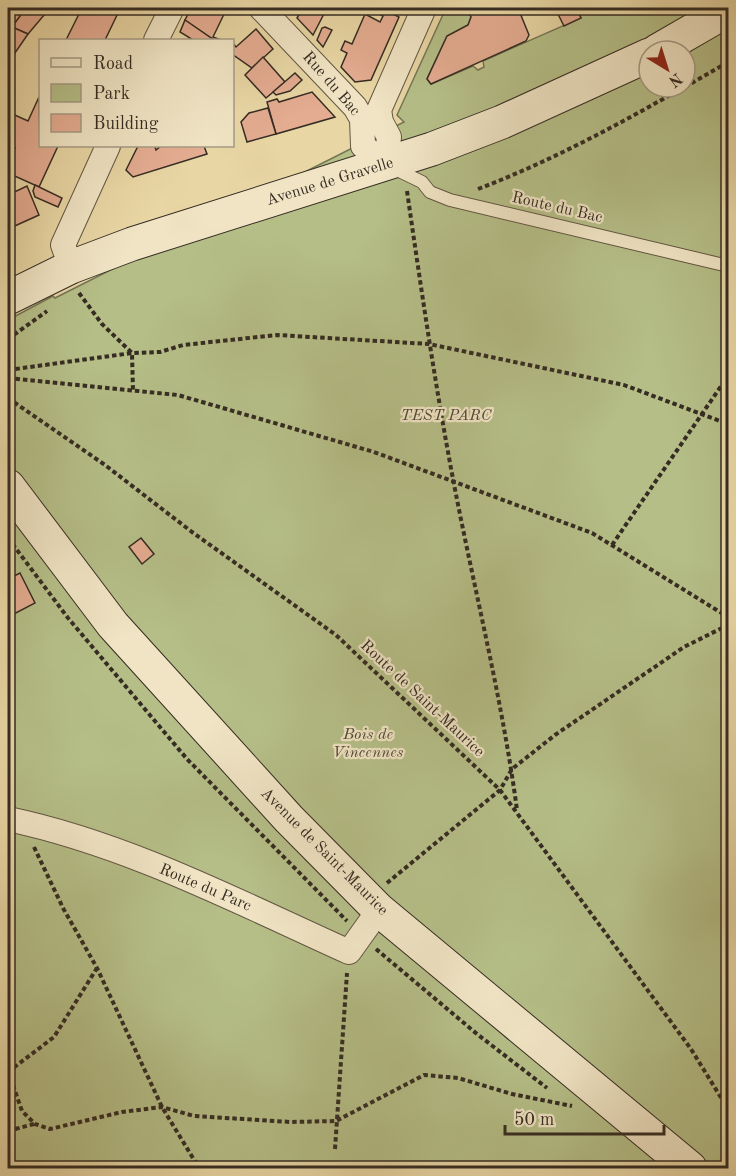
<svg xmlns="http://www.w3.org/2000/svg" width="736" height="1176" viewBox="0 0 736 1176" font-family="'Old Standard TT',serif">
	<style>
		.green { fill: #b5be87; stroke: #757555; stroke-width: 1.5; fill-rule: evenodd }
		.building { fill: #e4ac91; stroke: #352c23; stroke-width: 1.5 }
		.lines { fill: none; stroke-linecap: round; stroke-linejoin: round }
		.lane-casing { stroke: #625643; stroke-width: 14 }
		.street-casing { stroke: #625643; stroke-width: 26 }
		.secondary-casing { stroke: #352c23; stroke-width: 35 }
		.path { stroke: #352c23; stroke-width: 4; stroke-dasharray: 4.5 3; stroke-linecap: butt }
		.lane { stroke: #f0e4c4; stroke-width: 12 }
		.street { stroke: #f0e4c4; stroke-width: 24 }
		.secondary { stroke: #f0e4c4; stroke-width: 33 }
		.labels { text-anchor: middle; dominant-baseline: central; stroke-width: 4.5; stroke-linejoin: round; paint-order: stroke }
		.street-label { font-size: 16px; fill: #352c23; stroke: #f0e4c4 }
		.park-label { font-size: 16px; font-style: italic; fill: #4f4937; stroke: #f0e4c4 }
	</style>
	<rect width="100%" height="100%" fill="#e8d6a4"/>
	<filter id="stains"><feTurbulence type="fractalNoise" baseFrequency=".00333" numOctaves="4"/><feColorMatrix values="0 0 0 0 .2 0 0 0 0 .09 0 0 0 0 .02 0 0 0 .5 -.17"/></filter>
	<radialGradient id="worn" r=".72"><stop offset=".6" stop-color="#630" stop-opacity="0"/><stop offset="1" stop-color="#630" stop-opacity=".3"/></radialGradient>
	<path class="green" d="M446,8H467L471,17L468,25L447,36L427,79L431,84L473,66L478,70L484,67L483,61L581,18L576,8H728V1168H8V320L53,296L55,298L404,122L397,115ZM649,51H685V87H649Z"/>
	<g class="building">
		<polygon points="8,8 26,8 8,33"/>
		<polygon points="26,8 50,8 28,34 12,27"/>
		<polygon points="82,8 111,8 119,11 105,40 66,40"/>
		<polygon points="191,8 226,10 213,37 221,40 214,40 185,20"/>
		<polygon points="303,8 327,8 313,35 297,18"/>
		<polygon points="374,8 381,8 399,17 371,80 355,82 341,67 347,53 341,50 345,41 352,44 365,14 380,22 383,16 372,10"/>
		<polygon points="467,8 518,8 529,35 526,41 431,84 427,79 447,36 468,25 471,17"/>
		<polygon points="555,8 576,8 581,18 564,26"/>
		<polygon points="185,20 214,40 193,40 180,32"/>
		<polygon points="12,27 28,34 8,63 8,33"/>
		<polygon points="325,27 332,30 323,47 317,40 322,28"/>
		<polygon points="256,29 273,49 252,68 232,54 232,42 236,47"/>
		<polygon points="263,57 285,82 266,98 245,75"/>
		<polygon points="295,73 302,80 290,91 276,95 273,92"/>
		<polygon points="312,92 335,117 276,134 267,102 277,99 279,102"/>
		<polygon points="39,97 40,146 58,146 39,187 8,173 8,165 15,148 8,145 8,112 28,121"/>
		<polygon points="268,108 276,134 247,142 241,122 249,113"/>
		<polygon points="138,146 158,146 155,147 156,150 161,146 204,146 207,154 133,177 126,170"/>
		<polygon points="35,185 62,198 58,207 35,197 33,191"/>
		<polygon points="27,186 39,215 8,229 8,195"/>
		<polygon points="141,538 154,554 142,564 129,547"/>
		<polygon points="20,573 35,603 12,615 8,608 8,579"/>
	</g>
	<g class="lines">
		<g class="lane-casing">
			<polyline id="lane" points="393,168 422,182 430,192 450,200 728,266"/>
		</g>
		<g class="street-casing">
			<g id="street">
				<polyline points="261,8 355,107 362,119 363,146 386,165"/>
				<polyline points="156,40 172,8"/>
				<polyline points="386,165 389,137 381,122 379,110 424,8"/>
				<polyline points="71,267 63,245 108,146"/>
				<path d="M8,819C127,844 238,902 349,952L379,910"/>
			</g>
		</g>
		<g class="secondary-casing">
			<g id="secondary">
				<polyline points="657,51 728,10"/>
				<polyline points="8,298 71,267 132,244 432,149 502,122 649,55"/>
				<polyline points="8,486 113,625 289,819 379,910 690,1168"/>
			</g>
		</g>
		<g class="path">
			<polyline points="685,87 728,62"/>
			<path d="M478,189C549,162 618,125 684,87"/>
			<path d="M407,191C421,288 435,384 453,479C474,589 502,698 517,810"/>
			<polyline points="79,293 102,324 132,353 133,391"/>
			<polyline points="8,339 47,311"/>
			<polyline points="8,370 132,353 160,352 183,345 277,335 429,344 624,385 728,424"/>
			<polyline points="8,378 178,395 374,452 592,533 728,617"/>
			<polyline points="8,398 105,465 192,532 336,635 500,790 691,1049 728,1109"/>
			<polyline points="8,538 68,618 187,759 347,921"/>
			<polyline points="612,545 728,376"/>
			<polyline points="8,786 13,799"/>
			<polyline points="34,847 63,908 97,968 162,1107 199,1168"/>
			<polyline points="387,883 500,790 512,769 555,735 684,647 728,625"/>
			<polyline points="376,949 477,1034 547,1088"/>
			<polyline points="8,1071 22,1111 35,1124 50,1129 122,1112 162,1107 194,1116 291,1122 336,1121 424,1075 458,1078 512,1094 572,1106"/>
			<polyline points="8,1072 54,1037 97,968"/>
			<polyline points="8,1131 34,1124"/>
			<polyline points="335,1149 347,973"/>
		</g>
		<use href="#lane" class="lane"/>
		<use href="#street" class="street"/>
		<use href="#secondary" class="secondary"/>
	</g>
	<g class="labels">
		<g class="street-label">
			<text transform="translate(331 84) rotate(49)">Rue du Bac</text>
			<text transform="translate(330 182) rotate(-17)">Avenue de Gravelle</text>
			<text transform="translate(557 208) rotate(13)">Route du Bac</text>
			<text transform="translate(422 699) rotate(43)">Route de Saint-Maurice</text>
			<text transform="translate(324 852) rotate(45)">Avenue de Saint-Maurice</text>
			<text transform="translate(205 888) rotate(23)">Route du Parc</text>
		</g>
		<g class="park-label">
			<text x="446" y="416">TEST PARC</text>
			<text x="368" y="735">Bois de<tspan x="368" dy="18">Vincennes</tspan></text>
		</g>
	</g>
	<rect width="736" height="1176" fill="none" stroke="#e8d6a4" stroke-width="30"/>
	<rect x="9" y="9" width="718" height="1158" fill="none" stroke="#352c23" stroke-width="3"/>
	<rect x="15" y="15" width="706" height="1146" fill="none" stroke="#352c23" stroke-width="1.5"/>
	<rect x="39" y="39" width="195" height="108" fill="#f0e4c4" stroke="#a59a84" stroke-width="1.5"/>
	<rect x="51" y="58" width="30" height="9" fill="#f0e4c4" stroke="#a59a84" stroke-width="1.5"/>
	<text x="93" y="69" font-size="18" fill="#352c23">Road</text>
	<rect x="51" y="84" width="30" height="18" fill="#b5be87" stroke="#a59a84" stroke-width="1.5"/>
	<text x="93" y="99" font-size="18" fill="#352c23">Park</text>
	<rect x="51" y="114" width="30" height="18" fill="#e4ac91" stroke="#a59a84" stroke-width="1.5"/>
	<text x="93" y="129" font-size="18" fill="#352c23">Building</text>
	<g transform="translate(667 69) rotate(142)"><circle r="28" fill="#f0e4c4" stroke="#a59a84" stroke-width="1.5"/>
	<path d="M0-4.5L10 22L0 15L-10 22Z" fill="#8f2418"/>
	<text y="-9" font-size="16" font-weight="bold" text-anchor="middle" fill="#352c23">N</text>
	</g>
	<path d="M505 1125v9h159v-9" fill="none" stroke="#352c23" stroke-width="3"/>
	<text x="514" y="1125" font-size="18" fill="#352c23" stroke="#f0e4c4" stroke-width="4.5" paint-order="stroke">50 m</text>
	<rect width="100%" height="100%" filter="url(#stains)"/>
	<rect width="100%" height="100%" fill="url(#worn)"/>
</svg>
